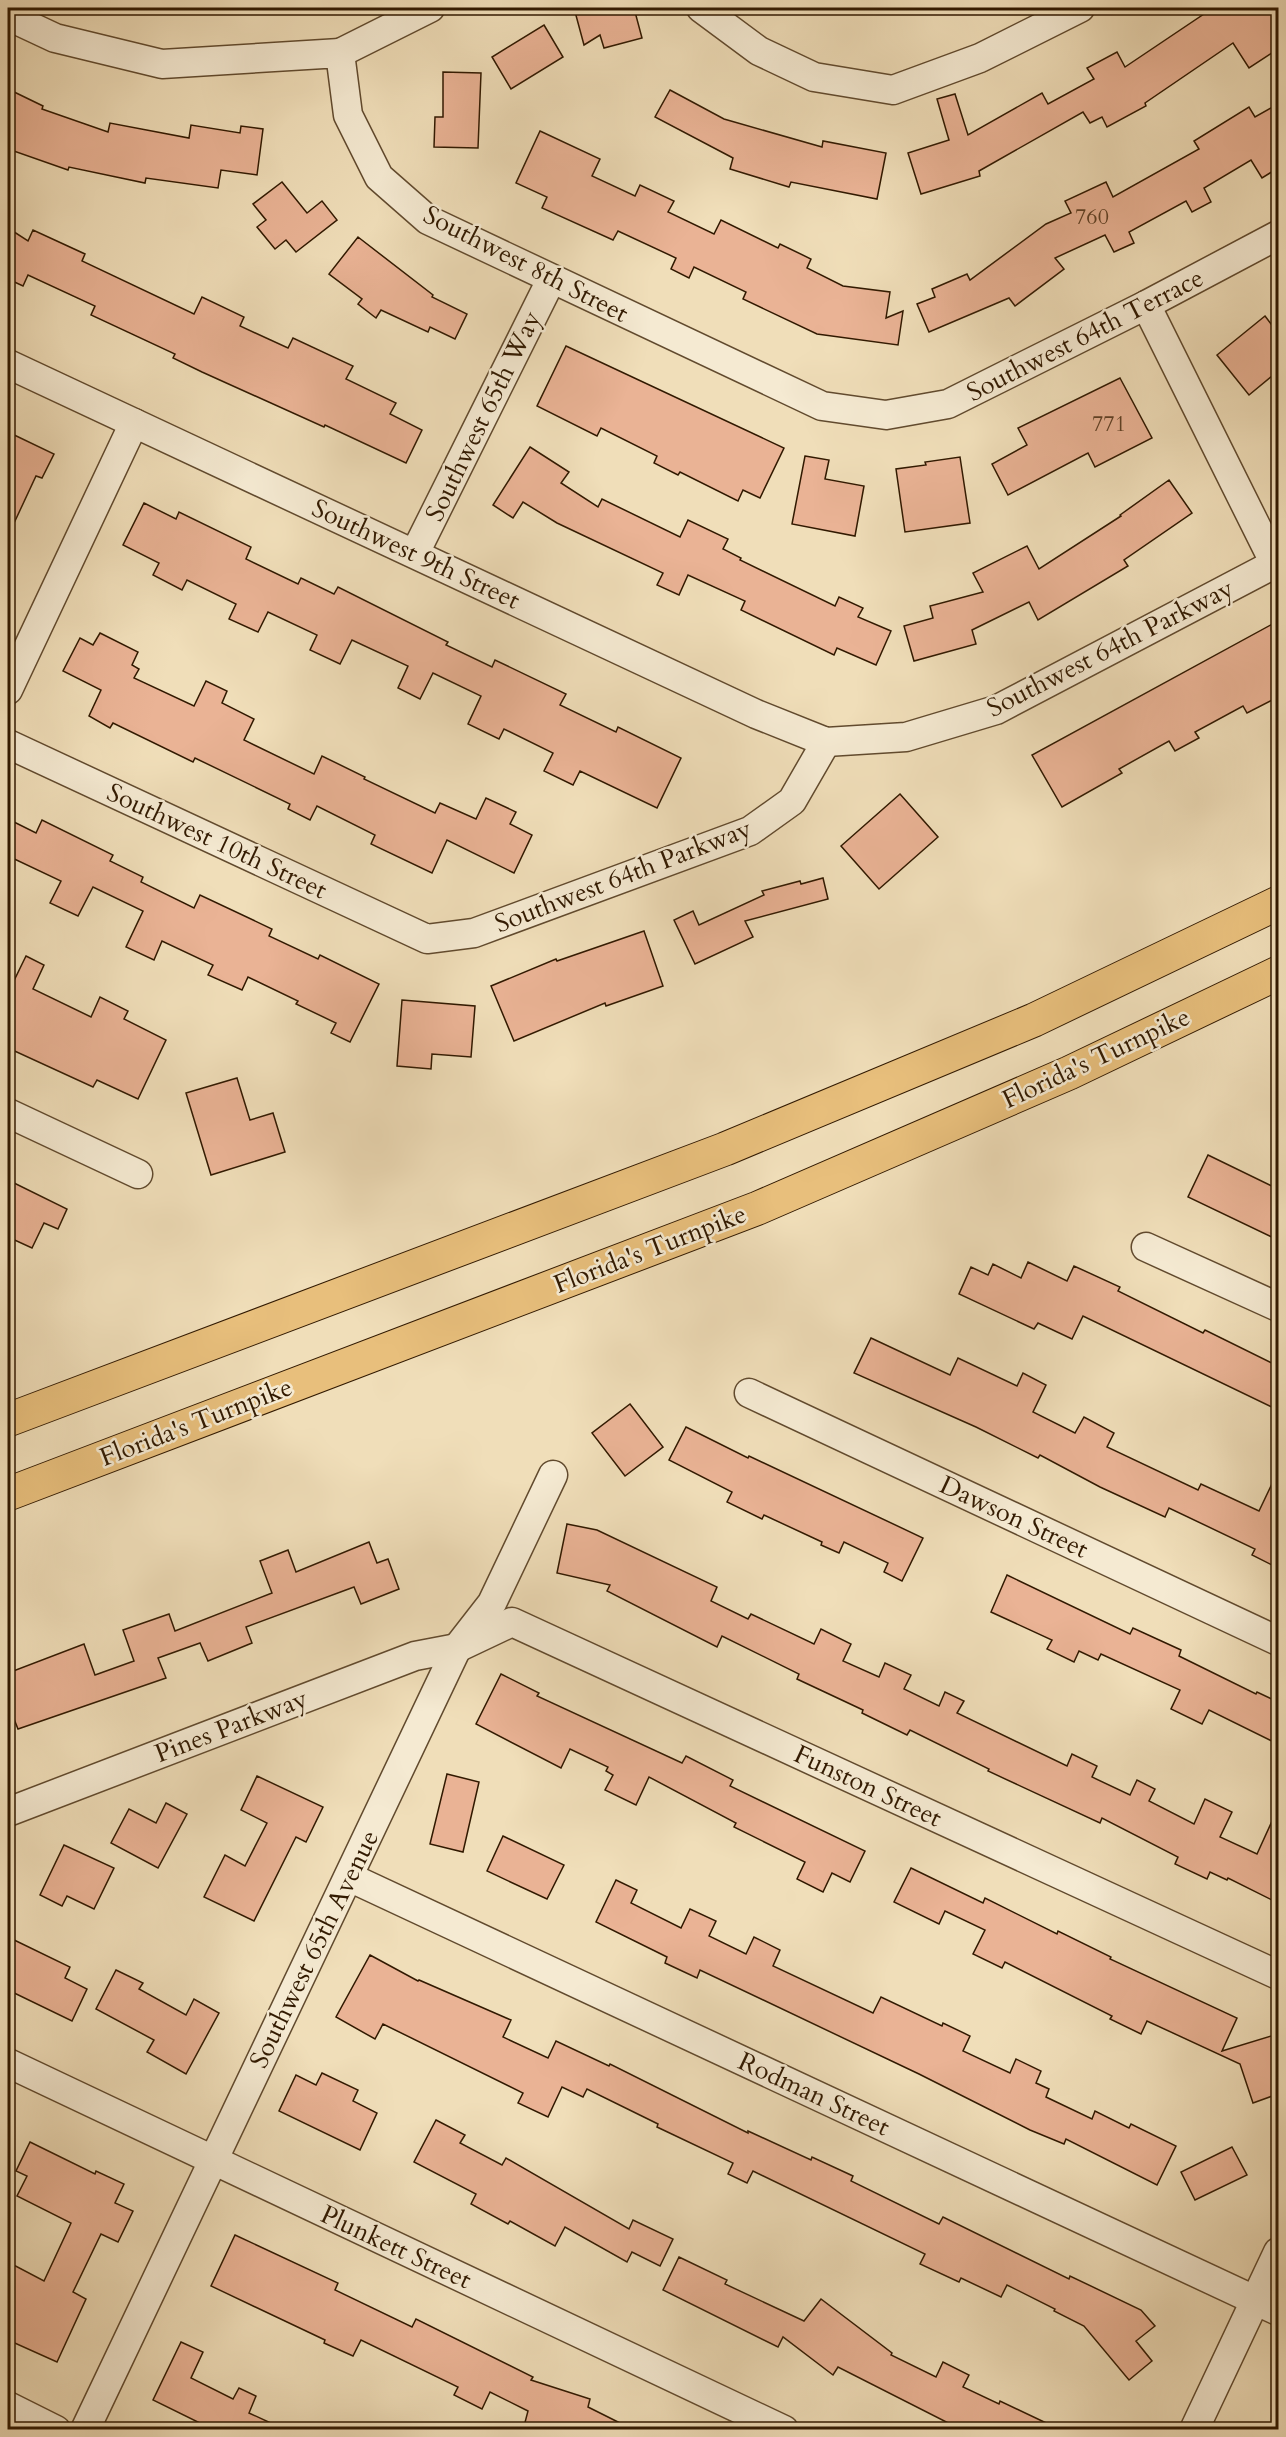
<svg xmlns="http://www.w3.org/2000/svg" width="1286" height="2437" viewBox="0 0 1286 2437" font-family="Cardo,serif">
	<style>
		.building { fill: #eab395; stroke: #311900; stroke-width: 1.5 }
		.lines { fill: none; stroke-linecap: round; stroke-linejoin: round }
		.minor-casing { stroke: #614a2e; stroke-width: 31 }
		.highway-casing { stroke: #311900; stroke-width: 35 }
		.minor { stroke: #f5ead2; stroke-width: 28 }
		.highway { stroke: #e8bf7c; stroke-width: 33 }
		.labels { text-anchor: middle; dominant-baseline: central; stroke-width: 5; stroke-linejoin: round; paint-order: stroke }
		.number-label { font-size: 22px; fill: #5f4025 }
		.street-label { font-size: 26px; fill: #311900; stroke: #f5ead2 }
	</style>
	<rect width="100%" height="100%" fill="#f0deb9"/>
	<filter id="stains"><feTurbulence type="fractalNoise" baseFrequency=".00333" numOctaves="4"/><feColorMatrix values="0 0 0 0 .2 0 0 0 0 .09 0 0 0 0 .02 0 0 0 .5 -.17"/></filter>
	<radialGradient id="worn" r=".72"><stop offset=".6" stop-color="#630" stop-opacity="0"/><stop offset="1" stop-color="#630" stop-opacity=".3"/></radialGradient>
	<g class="building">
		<polygon points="574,8 634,8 642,38 604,48 600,35 584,45"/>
		<polygon points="1213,8 1278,8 1278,49 1249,68 1233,43 1145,103 1146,106 1107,127 1102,117 1090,123 1083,112 979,171 980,176 921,194 908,153 949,140 937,99 955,94 968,135 1042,93 1048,104 1094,79 1087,68 1117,52 1125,67"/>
		<polygon points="544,25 563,57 511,89 492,57"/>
		<polygon points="443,72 481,73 478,148 434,147 435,117 443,117"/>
		<polygon points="8,89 43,106 42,109 108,132 110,123 189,138 191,125 240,133 241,126 263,129 257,175 221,170 218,188 146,178 145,183 69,167 68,170 8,149"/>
		<polygon points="670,90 724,119 822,147 823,141 886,153 877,199 791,182 789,187 730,169 733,158 655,117"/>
		<polygon points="1278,104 1278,168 1262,178 1251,160 1204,188 1211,202 1192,212 1186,201 1129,232 1134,243 1114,252 1105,235 1055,258 1064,269 1015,306 1009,298 929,332 917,304 935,297 932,289 967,274 970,280 1046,224 1071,213 1065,201 1106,182 1113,197 1199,149 1194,141 1249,107 1255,117"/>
		<polygon points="540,131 600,159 592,176 635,196 640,185 674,201 668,212 714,234 721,220 778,248 780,244 811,259 807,268 843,286 890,292 886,318 903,311 898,345 817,334 743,299 746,292 694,267 689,278 671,269 676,258 618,231 613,240 542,208 547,197 516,183"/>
		<polygon points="282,182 307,213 322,201 337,220 296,252 286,240 275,249 257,227 266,220 253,204"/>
		<polygon points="8,228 28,241 33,230 85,254 82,261 194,314 202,297 244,317 240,326 288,348 293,338 353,366 346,379 396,403 390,414 422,430 406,463 325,425 324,427 202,372 173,358 175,354 91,315 95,306 28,275 23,286 8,279"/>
		<polygon points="358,237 433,295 432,297 467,314 455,339 430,327 428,332 381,310 376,318 358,304 362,299 329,274"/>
		<polygon points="1265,316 1278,333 1278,371 1249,395 1217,355"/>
		<polygon points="566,346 784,448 760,498 743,490 738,501 680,472 678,475 654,463 657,456 601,428 597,436 537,406"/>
		<polygon points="1120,378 1152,438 1095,467 1088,453 1008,495 992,464 1027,445 1018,428"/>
		<polygon points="8,432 54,454 42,478 36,476 8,536"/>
		<polygon points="530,447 569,472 561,483 598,507 602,499 680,537 688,520 728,539 723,549 741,558 740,560 835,606 839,597 863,608 858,617 891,631 876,665 837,648 834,655 741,610 745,601 688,575 679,595 657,585 663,573 557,523 523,502 513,518 493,505"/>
		<polygon points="805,456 829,460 825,479 864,486 855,536 792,524"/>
		<polygon points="960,457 970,523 905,532 896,469 926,465 925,462"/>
		<polygon points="1169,480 1192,513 1124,560 1128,566 1038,620 1029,602 972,630 976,644 914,661 904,626 933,618 930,606 983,592 973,573 1027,546 1039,569 1121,516 1120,515"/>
		<polygon points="144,503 176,519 179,512 251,547 246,559 298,584 301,578 334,594 338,587 448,642 446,645 492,667 495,660 566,694 560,705 616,732 618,727 681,758 657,808 580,771 573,785 544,771 553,753 504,729 499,739 468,724 481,696 433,673 420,699 398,688 408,666 352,640 340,664 310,650 317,635 268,612 258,632 229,619 236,604 187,580 182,590 153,575 159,563 123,545"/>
		<polygon points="1278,621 1278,697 1247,713 1243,706 1195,732 1199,738 1175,751 1169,741 1119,769 1122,773 1062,807 1032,755"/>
		<polygon points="100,633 138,652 132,665 139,669 134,678 194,706 206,681 227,691 222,703 254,719 244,740 314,774 322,756 365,777 364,779 435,813 440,803 476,819 486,798 516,812 510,824 532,835 514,873 447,840 432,873 371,844 375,835 317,806 310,820 288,809 290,804 195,758 193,762 113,723 110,728 89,716 101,690 63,671 80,638 93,645"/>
		<polygon points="900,794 938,837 879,889 841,846"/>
		<polygon points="8,819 36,833 42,820 113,855 110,861 143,877 141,882 194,908 200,895 272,929 269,936 318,959 320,955 379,984 350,1042 331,1033 336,1023 296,1004 298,1001 248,977 242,990 208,975 213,965 162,941 154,960 126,947 143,911 93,887 78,916 50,903 61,881 8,856"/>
		<polygon points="823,878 828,899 745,921 753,937 695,964 674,920 693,911 699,925 764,895 762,891 800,881 801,884"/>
		<polygon points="644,931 663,986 606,1006 605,1003 514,1041 491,986 556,959 557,961"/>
		<polygon points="26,956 44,965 33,989 91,1017 100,997 128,1011 124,1019 166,1040 138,1099 97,1080 93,1087 8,1048 8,993"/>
		<polygon points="402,1000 475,1006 471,1057 432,1054 431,1069 397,1066"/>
		<polygon points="237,1078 250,1120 273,1113 285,1152 211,1175 186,1093"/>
		<polygon points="1208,1155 1278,1189 1278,1240 1188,1197"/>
		<polygon points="8,1180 67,1209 58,1229 44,1223 32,1248 8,1237"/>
		<polygon points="1028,1262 1067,1281 1074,1266 1120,1287 1118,1291 1203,1333 1205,1330 1278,1366 1278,1410 1083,1316 1072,1339 1038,1323 1034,1329 959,1294 971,1267 988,1275 993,1264 1021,1278"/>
		<polygon points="871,1338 950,1375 958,1358 1017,1386 1023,1373 1046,1385 1033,1412 1075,1433 1084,1417 1114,1433 1107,1447 1198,1490 1201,1484 1259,1511 1278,1471 1278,1568 1252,1555 1255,1549 1169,1508 1165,1517 1100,1487 1040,1455 1038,1458 976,1427 854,1373"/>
		<polygon points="630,1404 663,1447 625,1476 592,1433"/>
		<polygon points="686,1427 748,1458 749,1456 923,1538 902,1581 884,1572 888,1563 844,1542 839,1553 821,1545 822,1542 764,1515 762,1519 727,1502 732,1492 669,1460"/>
		<polygon points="567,1524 597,1530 717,1587 711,1601 748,1619 751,1614 814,1644 821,1629 851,1644 843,1661 879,1677 885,1663 911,1675 904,1689 939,1706 945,1692 964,1701 957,1713 1067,1766 1072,1754 1097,1766 1092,1777 1130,1795 1137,1780 1155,1789 1149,1801 1194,1824 1205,1799 1232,1812 1220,1837 1257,1854 1278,1808 1278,1903 1228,1878 1227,1880 1210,1872 1207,1879 1175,1864 1178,1857 1102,1818 1100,1823 988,1771 989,1769 910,1730 907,1735 862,1713 863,1710 797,1679 799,1674 722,1636 717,1647 607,1591 610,1585 557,1573"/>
		<polygon points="369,1542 377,1563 388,1559 399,1589 361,1604 354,1587 246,1627 252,1643 208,1661 200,1643 158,1658 166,1678 18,1729 12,1714 8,1715 8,1673 84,1644 95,1675 134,1661 123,1630 169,1614 175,1631 272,1593 260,1561 288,1550 296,1572"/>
		<polygon points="1007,1575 1130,1634 1133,1628 1181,1650 1179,1656 1256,1694 1257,1692 1278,1702 1278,1744 1209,1710 1202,1724 1171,1709 1180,1690 1101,1654 1098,1660 1079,1651 1074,1662 1047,1649 1052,1640 991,1612"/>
		<polygon points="501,1674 539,1693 537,1696 682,1763 686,1756 733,1780 730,1786 865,1851 850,1882 832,1873 823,1892 797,1879 805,1862 734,1827 736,1823 649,1777 636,1805 605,1790 613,1775 606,1771 608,1767 570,1749 561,1768 476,1724"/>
		<polygon points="447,1774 479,1782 463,1852 430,1844"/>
		<polygon points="257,1776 323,1807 306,1842 296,1837 254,1921 204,1897 225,1855 245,1866 267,1823 241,1810"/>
		<polygon points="166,1803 187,1814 158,1868 111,1843 129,1809 156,1823"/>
		<polygon points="503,1836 564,1865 547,1899 487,1871"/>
		<polygon points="64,1845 114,1868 94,1909 67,1896 62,1906 40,1895"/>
		<polygon points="911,1868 983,1903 985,1898 1057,1934 1058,1931 1111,1957 1110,1959 1237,2018 1222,2051 1278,2034 1278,2094 1253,2103 1240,2064 1147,2021 1141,2034 1110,2019 1112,2016 1005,1962 1002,1968 973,1954 985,1930 945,1911 939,1924 894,1902"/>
		<polygon points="616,1880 637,1890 631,1903 681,1928 690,1909 716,1921 709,1936 746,1954 754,1937 780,1950 773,1966 873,2013 881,1997 942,2026 943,2023 970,2036 963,2051 1010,2073 1016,2059 1041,2071 1036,2083 1049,2089 1046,2097 1092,2119 1095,2111 1129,2128 1131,2124 1176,2146 1157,2185 1066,2139 1064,2144 1030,2130 919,2074 700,1970 697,1978 665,1963 667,1957 596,1922"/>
		<polygon points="8,1937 70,1967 65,1978 87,1989 72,2021 8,1990"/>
		<polygon points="370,1955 418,1981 419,1980 511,2020 503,2037 548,2058 556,2041 609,2066 610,2064 748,2133 748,2131 811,2160 812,2157 853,2176 851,2181 939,2224 943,2217 1069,2279 1070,2276 1141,2310 1155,2326 1136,2341 1152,2361 1129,2380 1084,2326 1054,2311 1055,2309 1007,2285 1001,2297 961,2278 959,2282 920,2264 925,2254 753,2171 747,2183 728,2174 733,2163 657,2127 658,2124 587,2089 583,2097 562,2087 548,2117 518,2103 523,2093 383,2024 375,2039 336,2017"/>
		<polygon points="116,1970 143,1983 139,1989 186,2015 194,1999 219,2013 186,2074 147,2052 154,2040 96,2009"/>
		<polygon points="322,2073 358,2090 353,2101 377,2113 360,2150 279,2111 296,2075 316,2085"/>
		<polygon points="436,2120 465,2135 460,2143 502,2165 506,2158 629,2229 633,2220 673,2239 660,2266 632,2252 627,2262 565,2227 555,2246 510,2221 508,2224 471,2204 476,2194 414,2162"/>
		<polygon points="30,2142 95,2174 96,2171 124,2184 115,2203 133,2211 118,2242 101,2234 73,2292 86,2299 57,2362 8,2340 8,2262 44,2281 71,2223 17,2196 27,2176 16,2171"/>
		<polygon points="1232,2147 1247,2175 1195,2200 1181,2172"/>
		<polygon points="235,2235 338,2283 335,2290 412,2327 416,2319 533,2377 531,2380 590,2399 588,2407 634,2430 523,2430 528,2411 490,2392 482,2409 454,2395 458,2387 361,2340 353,2356 324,2343 325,2340 211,2286"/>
		<polygon points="679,2257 727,2280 725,2284 804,2321 821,2299 892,2353 891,2355 936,2377 943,2362 969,2375 963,2387 999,2404 1000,2401 1061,2430 962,2430 838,2367 833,2375 783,2337 778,2347 663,2290"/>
		<polygon points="181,2342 203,2352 191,2378 233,2399 239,2388 256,2396 249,2413 286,2430 214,2430 153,2400"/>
	</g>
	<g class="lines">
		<g class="minor-casing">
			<g id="minor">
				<polyline points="701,8 759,51 814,77 893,90 980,58 1080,8"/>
				<polyline points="8,16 55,38 162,64 340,53 348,115 379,177 428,220 822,406 886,415 948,404 1146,305 1278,235"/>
				<polyline points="340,53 430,8"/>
				<polyline points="1146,305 1275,564"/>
				<polyline points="8,364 756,714 826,742 906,737 996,710 1278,562"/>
				<polyline points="415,553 551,280"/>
				<polyline points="8,690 134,423"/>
				<polyline points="8,744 427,939 474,933 750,831 792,801 826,742"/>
				<polyline points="8,1113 138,1174"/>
				<polyline points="1146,1247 1278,1307"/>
				<polyline points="749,1393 1278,1641"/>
				<polyline points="8,1812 415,1656 457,1648 512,1622 1278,1975"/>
				<polyline points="349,1877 1278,2311"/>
				<polyline points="8,2063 784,2430"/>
				<polyline points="8,2406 56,2430"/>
				<polyline points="85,2430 457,1648 492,1603 553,1475"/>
				<polyline points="1194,2430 1278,2252"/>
			</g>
		</g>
		<g class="highway-casing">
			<g id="highway">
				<polyline points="8,1420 725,1149 1034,1020 1278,903"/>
				<polyline points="8,1494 758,1208 1069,1073 1278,973"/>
			</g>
		</g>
		<use href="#minor" class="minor"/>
		<use href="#highway" class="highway"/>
	</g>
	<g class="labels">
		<g class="number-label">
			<text x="1092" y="217">760</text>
			<text x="1109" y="424">771</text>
		</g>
		<g class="street-label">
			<text transform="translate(526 264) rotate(27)">Southwest 8th Street</text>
			<text transform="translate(1085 335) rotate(-27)">Southwest 64th Terrace</text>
			<text transform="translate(483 416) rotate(-64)">Southwest 65th Way</text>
			<text transform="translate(416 554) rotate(25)">Southwest 9th Street</text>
			<text transform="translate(1110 648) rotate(-27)">Southwest 64th Parkway</text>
			<text transform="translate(217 841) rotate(25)">Southwest 10th Street</text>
			<text transform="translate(623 876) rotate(-21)">Southwest 64th Parkway</text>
			<text transform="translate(1096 1058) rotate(-25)">Florida's Turnpike</text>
			<text transform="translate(650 1249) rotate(-21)">Florida's Turnpike</text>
			<text transform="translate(196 1422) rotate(-21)">Florida's Turnpike</text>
			<text transform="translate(1014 1517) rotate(25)">Dawson Street</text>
			<text transform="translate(231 1726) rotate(-21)">Pines Parkway</text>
			<text transform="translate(868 1786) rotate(25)">Funston Street</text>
			<text transform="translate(314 1949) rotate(-64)">Southwest 65th Avenue</text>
			<text transform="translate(814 2094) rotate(25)">Rodman Street</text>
			<text transform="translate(396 2247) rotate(25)">Plunkett Street</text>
		</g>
	</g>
	<rect width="1286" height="2437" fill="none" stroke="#f0deb9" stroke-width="30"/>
	<rect x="9" y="9" width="1268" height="2419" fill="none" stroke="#311900" stroke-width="3"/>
	<rect x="15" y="15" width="1256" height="2407" fill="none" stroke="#311900" stroke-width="1.5"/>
	<rect width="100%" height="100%" filter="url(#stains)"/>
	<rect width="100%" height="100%" fill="url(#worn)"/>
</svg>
